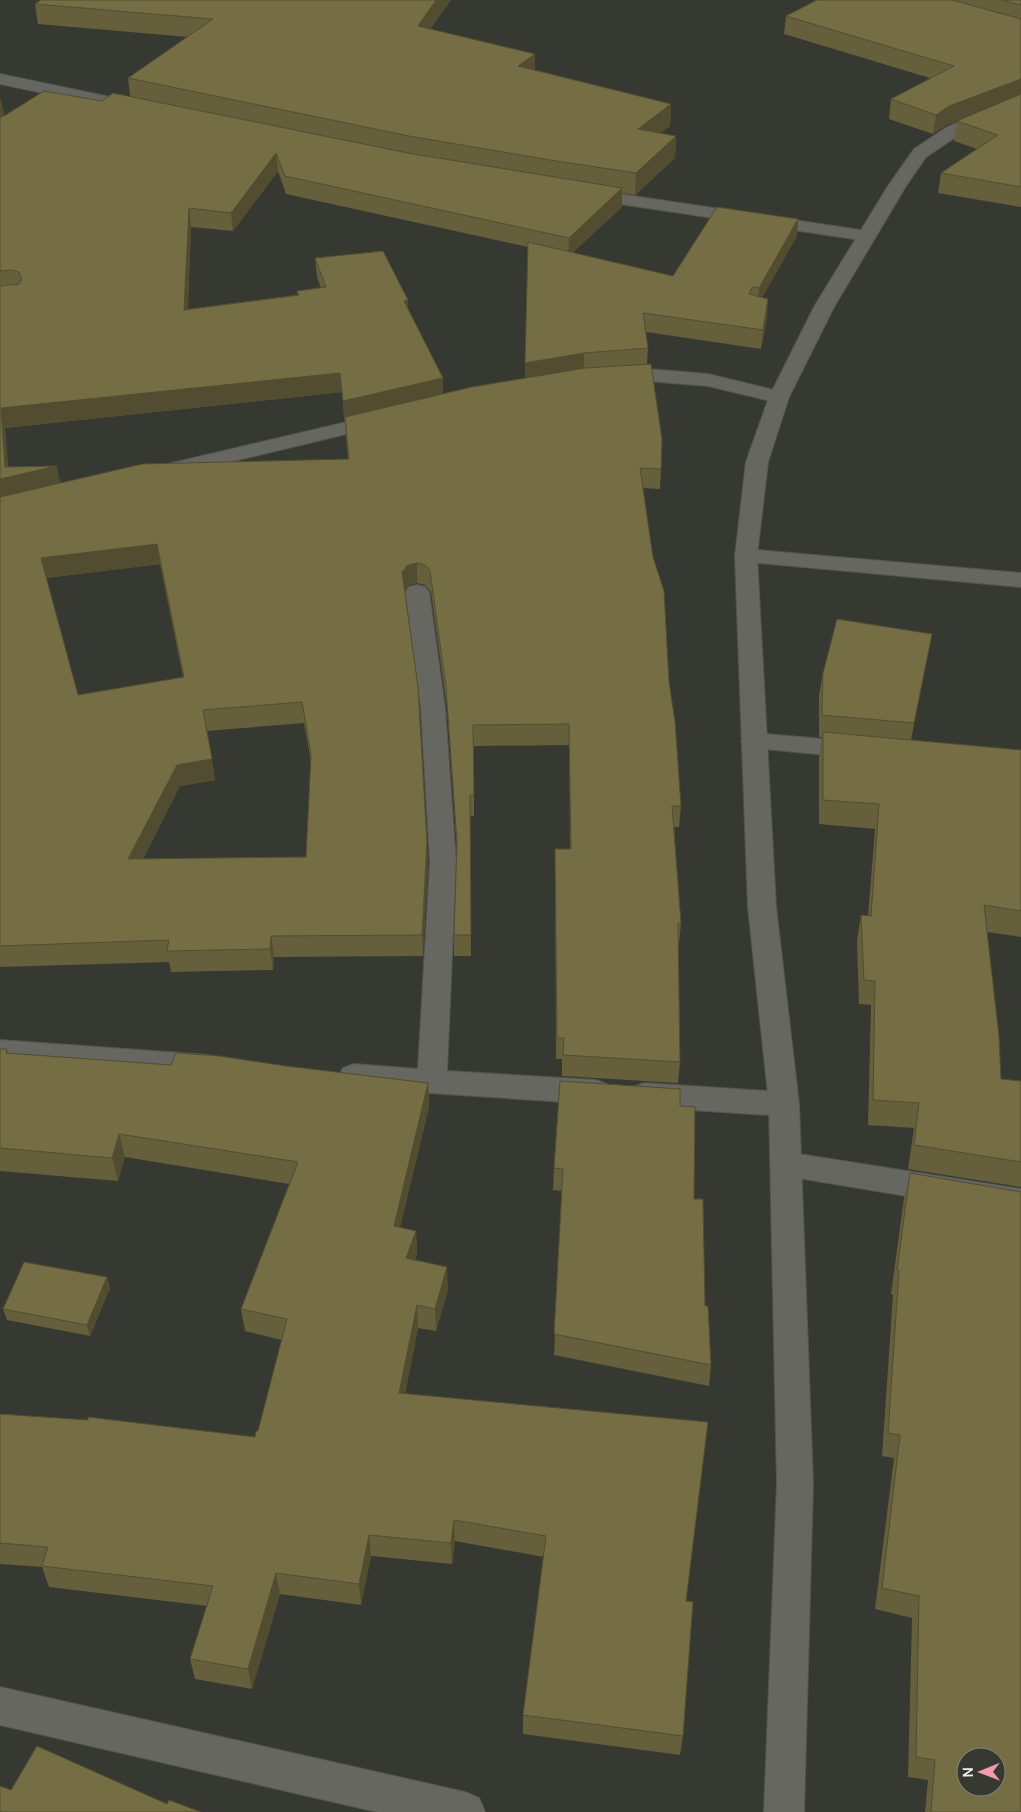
<svg xmlns="http://www.w3.org/2000/svg" width="1021" height="1812" viewBox="0 0 1021 1812" font-family="Manrope,sans-serif">
	<style>
		.lines { fill: none; stroke-linecap: round; stroke-linejoin: round }
		.minor-casing { stroke: #545551; stroke-width: 2 }
		.tertiary-casing { stroke: #545551; stroke-width: 2 }
		.minor { fill: #656760; fill-rule: evenodd }
		.tertiary { fill: #656760; fill-rule: evenodd }
		.wall { fill: #655f3b; fill-rule: evenodd }
		.shaded-wall { fill: #524d30 }
		.building { fill: #756e45; stroke: #524d30; fill-rule: evenodd }
	</style>
	<rect width="100%" height="100%" fill="#363832"/>
	<g class="lines">
		<g class="minor-casing">
			<g id="minor">
				<polygon points="0,74 139,103 145,105 147,108 145,111 139,113 0,84"/>
				<polygon points="586,189 867,231 873,232 876,236 873,240 867,241 580,198 577,194 580,190"/>
				<polygon points="648,369 708,374 786,393 789,397 786,401 779,403 708,386 648,381 615,384 608,382 605,378 608,374"/>
				<polygon points="381,414 388,416 391,420 388,424 167,477 159,476 156,471 159,466"/>
				<polygon points="746,549 1021,573 1021,587 738,561 735,556 738,551"/>
				<polygon points="417,585 425,587 429,592 445,708 456,863 447,1071 596,1080 607,1084 611,1092 607,1100 596,1104 354,1088 343,1084 339,1076 343,1068 354,1064 418,1069 430,863 421,708 405,592 409,587"/>
				<polygon points="754,733 858,742 867,744 871,750 867,756 858,758 745,747 741,741 745,735"/>
				<polygon points="0,1040 209,1055 220,1058 224,1066 220,1074 209,1077 0,1062"/>
				<polygon points="644,1083 784,1092 795,1096 799,1104 795,1112 784,1116 644,1107 633,1103 629,1095 633,1087"/>
				<polygon points="786,1152 1021,1189 1021,1215 786,1176 775,1173 770,1164 775,1155"/>
				<polygon points="0,1687 465,1792 479,1798 485,1812 377,1812 0,1725"/>
			</g>
		</g>
		<g class="tertiary-casing">
			<polygon id="tertiary" points="1021,98 1021,109 959,135 926,157 906,186 834,307 789,397 768,462 757,556 776,907 799,1104 813,1484 804,1812 764,1812 777,1484 769,1104 748,907 735,556 746,462 769,397 814,307 888,186 914,149 947,127"/>
		</g>
		<use href="#minor" class="minor"/>
		<use href="#tertiary" class="tertiary"/>
	</g>
	<g class="wall">
		<path d="M41,0H451L430,29L535,70L671,104L670,126L660,133L676,136L675,158L635,195L622,193V207L572,253L673,276L798,219L797,236L762,297L767,317L761,349L646,332L648,348L647,364L661,469L660,489L643,488L669,682L681,806L679,827H674L681,923L679,944H678L680,1062L678,1083L562,1076V1059H556L555,849H570L569,745L474,746V816H470L471,956H454V935L457,850L447,708L431,592L425,585L417,583L409,585L405,590L428,863L423,956L274,957L273,970L171,972L169,962L0,967V99L4,116L130,96L128,78L188,37L38,24L35,4ZM278,171L286,194L528,247L525,378L443,394V378L408,309V300L315,258L317,277L321,288L297,291L298,295L188,309L191,227L233,231ZM342,392L348,459L61,483L8,467L5,428ZM160,564L183,677L78,695L46,578ZM304,723L311,761L306,857L143,859L180,786L215,780L207,731Z"/>
		<polygon points="817,0 1021,0 1021,207 938,193 941,173 977,149 954,141 957,121 960,120 946,125 933,134 889,119 891,99 930,78 784,34 786,16"/>
		<polygon points="932,634 911,740 1021,750 1021,937 987,932 1001,1079 1021,1081 1021,1187 908,1169 914,1128 868,1125 871,1005 859,1004 857,940 861,915 868,916 875,829 819,824 819,757 822,737 819,737 819,695 823,673"/>
		<polygon points="0,1049 7,1049 8,1053 171,1065 286,1066 428,1083 429,1107 400,1227 416,1231 417,1253 415,1260 448,1290 436,1331 418,1328 405,1394 686,1601 683,1736 680,1755 523,1734 523,1715 544,1557 455,1541 452,1564 371,1556 361,1605 280,1594 252,1689 195,1679 190,1659 207,1606 49,1587 42,1567 0,1564 0,1414 255,1437 258,1431 282,1340 245,1331 241,1309 289,1184 125,1157 118,1181 0,1171"/>
		<polygon points="680,1106 694,1199 705,1306 711,1365 709,1386 554,1355 562,1191 553,1190 554,1168"/>
		<polygon points="910,1173 1021,1812 925,1812 928,1780 908,1777 912,1618 875,1609 894,1458 882,1456 893,1295 891,1294 904,1198"/>
		<polygon points="107,1277 110,1288 90,1336 7,1320 3,1309"/>
	</g>
	<g class="shaded-wall">
		<polygon points="436,0 451,0 418,46 418,26"/>
		<polygon points="535,54 535,74 518,66"/>
		<polygon points="1021,79 1021,97 946,125 933,134 936,115 949,106"/>
		<polygon points="1,99 5,117 0,120 0,100"/>
		<polygon points="671,104 670,126 637,151 638,129"/>
		<polygon points="676,136 675,158 635,195 636,173"/>
		<polygon points="276,153 278,171 233,231 231,213"/>
		<polygon points="622,188 622,207 568,256 569,238"/>
		<polygon points="189,208 191,227 187,329 184,310"/>
		<polygon points="798,219 797,236 757,307 759,288"/>
		<polygon points="768,299 767,317 761,349 763,330"/>
		<polygon points="408,300 409,319 404,301"/>
		<polygon points="584,353 584,372 525,382 525,363"/>
		<polygon points="340,373 342,392 5,428 8,477 57,466 61,486 0,500 0,479 5,467 1,408"/>
		<polygon points="443,378 443,398 344,421 343,401"/>
		<polygon points="157,544 160,564 45,578 41,558"/>
		<polygon points="417,563 417,583 409,585 403,592 402,572 408,565"/>
		<polygon points="212,759 215,780 180,786 132,880 128,859 177,765"/>
		<polygon points="427,842 428,863 423,956 422,935"/>
		<polygon points="271,936 274,957 273,970 270,949"/>
		<polygon points="428,1083 429,1107 395,1249 394,1226"/>
		<polygon points="119,1134 125,1157 118,1181 112,1158"/>
		<polygon points="416,1231 417,1253 408,1281 406,1258"/>
		<polygon points="447,1267 448,1290 436,1331 435,1309"/>
		<polygon points="107,1277 110,1288 90,1336 87,1325"/>
		<polygon points="417,1305 418,1328 401,1415 399,1393"/>
		<polygon points="454,1520 455,1541 452,1564 451,1543"/>
		<polygon points="369,1535 371,1556 361,1605 359,1584"/>
		<polygon points="276,1573 280,1594 252,1689 248,1669"/>
	</g>
	<g class="building">
		<polygon points="41,0 436,0 418,26 535,54 518,66 671,104 638,129 676,136 636,173 550,160 409,136 128,78 213,19 35,4"/>
		<polygon points="817,0 952,0 1021,19 1021,79 949,106 936,115 891,99 954,66 786,16"/>
		<polygon points="1002,0 1021,0 1021,5"/>
		<polygon points="44,91 102,101 113,93 408,153 622,188 569,238 285,176 276,153 231,213 189,208 184,310 299,295 297,291 326,287 315,258 383,251 408,300 404,301 443,378 343,401 340,373 1,408 5,467 57,466 0,479 0,286 19,284 22,279 19,272 11,270 0,271 0,117 4,116"/>
		<polygon points="1021,94 1021,187 941,173 998,135 957,121"/>
		<polygon points="717,207 798,219 759,288 752,287 749,294 768,299 763,330 643,313 648,348 584,353 525,363 528,242 673,276"/>
		<path d="M651,364L662,439L661,469L640,468L653,557L664,591L669,682L675,721L681,806H672L681,923H678L680,1062L563,1055L564,1038H557L555,849H571L569,724L473,725L474,795H470L471,935H454L457,842L446,687L430,571L425,565L417,563L408,565L402,572L418,687L427,842L422,935L271,936L270,949L167,951L169,940L0,946V497L142,464L349,459L345,417L472,387L585,368ZM157,544L184,677L78,695L41,558ZM302,702L311,754L306,857L128,859L177,765L212,759L203,710Z"/>
		<polygon points="837,619 932,634 914,723 822,715 823,673"/>
		<polygon points="823,732 1021,750 1021,911 984,905 999,1036 1001,1079 1021,1081 1021,1162 914,1145 919,1103 873,1100 875,981 864,980 861,915 871,916 879,804 823,800"/>
		<polygon points="0,1049 7,1049 6,1053 171,1065 176,1053 219,1056 286,1066 428,1083 394,1226 416,1231 406,1258 447,1267 435,1309 417,1305 399,1393 708,1422 686,1601 693,1602 683,1736 523,1715 546,1536 454,1520 451,1543 369,1535 359,1584 276,1573 248,1669 190,1659 213,1586 42,1566 48,1547 0,1543 0,1414 88,1420 88,1417 255,1437 256,1431 258,1431 287,1319 241,1309 298,1162 119,1134 112,1158 0,1148"/>
		<polygon points="560,1081 680,1089 680,1106 695,1107 694,1199 703,1199 705,1306 708,1306 711,1365 554,1334 563,1169 554,1168"/>
		<path d="M910,1173L1021,1192V1812H931L935,1760L916,1757L919,1596L882,1588L900,1435L888,1433L899,1271L897,1270ZM966,1757H996V1787H966Z"/>
		<polygon points="24,1262 107,1277 87,1325 3,1309"/>
		<polygon points="37,1746 167,1804 169,1800 201,1812 0,1812 0,1786 11,1790"/>
	</g>
	<g transform="translate(981 1772) rotate(269)"><circle r="24" fill="#363832" stroke="#80827c"/>
	<path d="M0-4L9 19L0 12L-9 19Z" fill="#f39aac"/>
	<text y="-8" font-size="14" font-weight="bold" text-anchor="middle" fill="#eff0ec">N</text>
	</g>
</svg>
